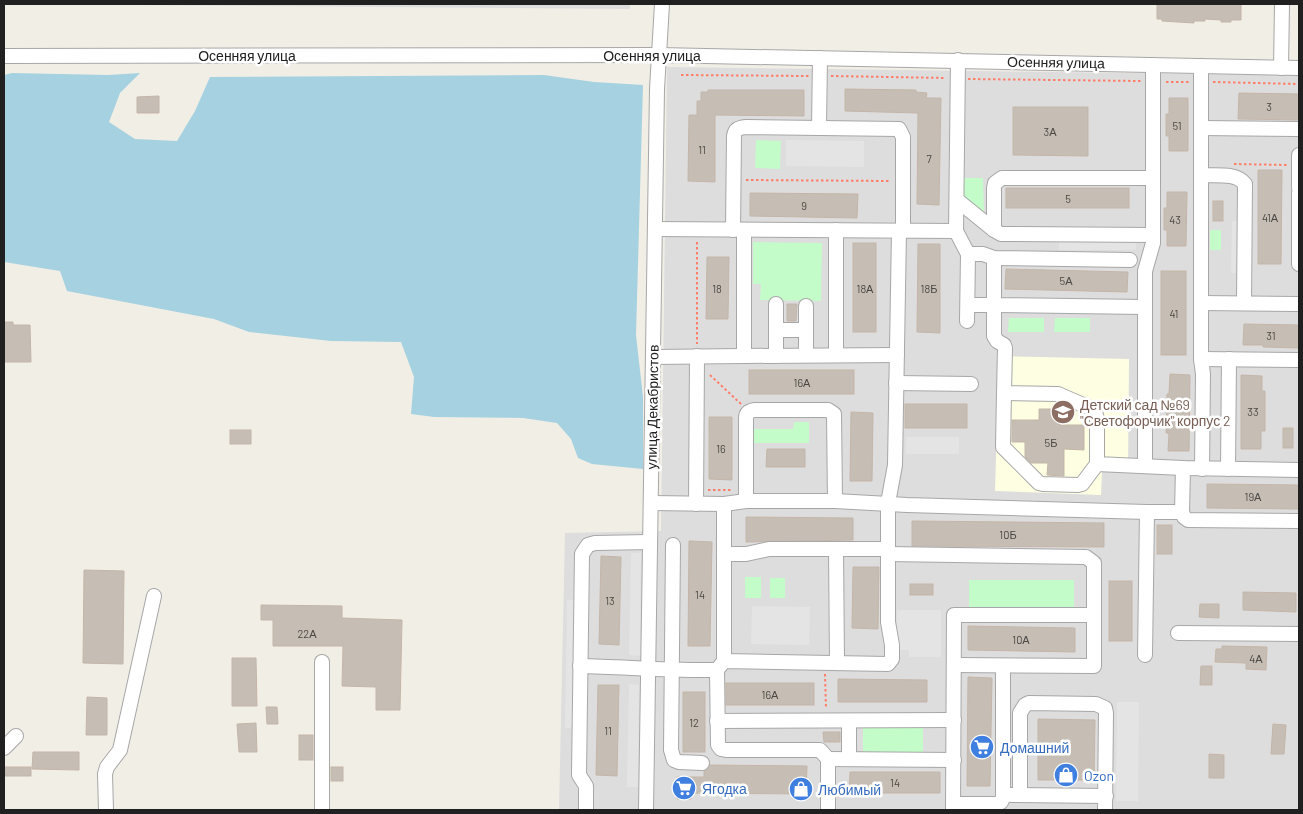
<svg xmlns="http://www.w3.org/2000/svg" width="1303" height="814" viewBox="0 0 1303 814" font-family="Barlow,sans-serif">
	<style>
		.residential { fill: #dedddd }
		.education { fill: #feffe2 }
		.park { fill: #c3fcc9 }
		.parking { fill: #e4e4e4 }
		.water { fill: #a5d1e0 }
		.building { fill: #c6beb5; stroke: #c4b5a8 }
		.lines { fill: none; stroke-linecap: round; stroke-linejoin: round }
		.minor-casing { stroke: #a7a7a7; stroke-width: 16 }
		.path { stroke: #ff7e6a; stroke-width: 2; stroke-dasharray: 2.5 2.5; stroke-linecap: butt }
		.minor { stroke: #fff; stroke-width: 14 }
		.labels { text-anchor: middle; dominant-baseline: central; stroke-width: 5; stroke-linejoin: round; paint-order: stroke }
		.number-label { font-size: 11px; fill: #4a4845 }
		.street-label { font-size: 14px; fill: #202020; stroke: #fff }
		.education-label { font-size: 14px; fill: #785e54; stroke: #fff; text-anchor: start }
		.shop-label { font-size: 14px; fill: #366cbe; stroke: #fff; text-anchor: start }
	</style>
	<rect width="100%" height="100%" fill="#f1eee6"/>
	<g class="residential">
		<polygon points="4,4 630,4 630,9"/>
		<polygon points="667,67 1299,75 1299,810 559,810 565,533 661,531"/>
	</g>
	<polygon class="education" points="999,356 1129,359 1128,472 1102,472 1101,495 995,491"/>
	<g class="park">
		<polygon points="756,140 781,141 780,169 755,168"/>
		<polygon points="961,178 983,178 984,216 961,198"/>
		<rect x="1210" y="230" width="11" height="20"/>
		<polygon points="753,242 822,243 821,301 760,300 761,284 753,284"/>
		<polygon points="1009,318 1044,318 1044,332 1008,332"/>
		<polygon points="1055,318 1090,318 1090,332 1054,332"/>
		<polygon points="794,422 809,422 809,443 750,443 750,429 793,429"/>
		<rect x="745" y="577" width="16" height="21"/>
		<rect x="770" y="578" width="15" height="20"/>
		<polygon points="969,580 1074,580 1074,608 969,607"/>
		<polygon points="863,724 923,725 923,757 863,757"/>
	</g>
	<g class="parking">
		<polygon points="786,140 864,141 864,167 786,166"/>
		<polygon points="1232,221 1239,221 1239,273 1231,273"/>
		<polygon points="1059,241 1136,242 1136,250 1059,250"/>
		<rect x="906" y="437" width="53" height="17"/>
		<polygon points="631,553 641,553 640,656 629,655"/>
		<polygon points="567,600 575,600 573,728 565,728"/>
		<polygon points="752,606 810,607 809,645 751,644"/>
		<polygon points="897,610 941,610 941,657 909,657 909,650 897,650"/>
		<polygon points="629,684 639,685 638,787 627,787"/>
		<polygon points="1117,702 1139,702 1138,801 1116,801"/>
	</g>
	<polygon class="water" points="12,73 108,75 140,73 120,93 109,122 135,139 177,141 195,111 210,77 544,75 594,82 643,85 636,335 643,397 643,469 592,464 578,458 571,439 557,423 523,418 434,417 411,414 414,377 401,342 331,341 249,332 214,319 67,291 60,271 4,262 4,75"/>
	<g class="building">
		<polygon points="1157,4 1241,4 1241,20 1231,20 1231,22 1221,22 1221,20 1205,19 1205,21 1194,21 1194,23 1162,21 1162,19 1157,19"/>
		<polygon points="845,89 916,90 916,92 927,93 926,98 941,98 939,205 917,204 918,113 845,111"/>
		<polygon points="708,90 804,90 804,116 715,115 715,182 688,181 689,115 697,115 697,101 701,101 701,92 708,92"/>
		<polygon points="1239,93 1299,94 1299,120 1238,119"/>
		<polygon points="159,96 159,113 137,113 137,97"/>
		<polygon points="1169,98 1188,98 1188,151 1169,151 1169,136 1166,136 1166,114 1169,114"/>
		<polygon points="1013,107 1088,107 1088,156 1013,155"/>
		<polygon points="1258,170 1282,170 1281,264 1258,264"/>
		<rect x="1006" y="188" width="123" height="20"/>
		<polygon points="1167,192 1187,192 1186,246 1167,246 1167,230 1164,230 1164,208 1167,208"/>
		<polygon points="750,193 858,194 857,218 750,216"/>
		<rect x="1213" y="201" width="10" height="20"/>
		<rect x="853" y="243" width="23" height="89"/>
		<polygon points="918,244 940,244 940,333 917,332"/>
		<polygon points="707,257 729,257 728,319 706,319"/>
		<polygon points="1006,269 1128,272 1127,292 1005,289"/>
		<rect x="1161" y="271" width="25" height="84"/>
		<polygon points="787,304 797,304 796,321 787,321"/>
		<polygon points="4,322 13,322 13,325 30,325 31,362 4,362"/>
		<polygon points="1244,324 1299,325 1299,348 1263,347 1263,345 1243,345"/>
		<rect x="749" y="370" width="105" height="24"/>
		<polygon points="1170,374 1190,375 1189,451 1168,451 1169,433 1166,433 1167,394 1169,394"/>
		<polygon points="1241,375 1262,376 1262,391 1265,391 1265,431 1261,431 1261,449 1241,449"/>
		<rect x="905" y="404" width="62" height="24"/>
		<polygon points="1039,409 1060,409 1060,425 1084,425 1084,450 1064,449 1064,476 1047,475 1048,463 1031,463 1025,457 1025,442 1012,442 1012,420 1039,420"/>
		<polygon points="851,412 873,413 872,481 850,481"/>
		<polygon points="709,417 732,417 732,480 709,479"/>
		<rect x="1283" y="428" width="10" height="20"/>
		<rect x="230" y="430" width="21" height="14"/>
		<polygon points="767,449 805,449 805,467 766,467"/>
		<polygon points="1207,484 1299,485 1299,509 1207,508"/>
		<polygon points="746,517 853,518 853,540 746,542"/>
		<polygon points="912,521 1104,523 1104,547 912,546"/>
		<rect x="1157" y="525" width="15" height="29"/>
		<polygon points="689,541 712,542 710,646 688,646"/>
		<polygon points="601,556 621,557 619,645 599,644"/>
		<polygon points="853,567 879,567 878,629 852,628"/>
		<polygon points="84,570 124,571 123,664 83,663"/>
		<rect x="1109" y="581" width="23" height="60"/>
		<rect x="910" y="584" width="23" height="11"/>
		<polygon points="1243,592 1296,593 1296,612 1243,610"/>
		<polygon points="1200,604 1219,604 1219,618 1199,617"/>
		<polygon points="261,605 342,606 342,618 402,620 400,710 376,710 376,687 342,686 343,646 273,646 273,620 261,620"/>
		<polygon points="968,626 1075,628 1075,652 968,650"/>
		<polygon points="1222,646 1267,647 1266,670 1246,669 1246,663 1215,662 1216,649 1222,649"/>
		<polygon points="232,658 256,658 257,706 232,706"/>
		<polygon points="1201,666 1212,666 1212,685 1200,685"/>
		<polygon points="968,677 992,678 990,786 967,786"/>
		<polygon points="838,679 927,680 927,702 838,702"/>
		<rect x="726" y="683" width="88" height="22"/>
		<polygon points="598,685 619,685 617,776 596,775"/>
		<rect x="683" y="692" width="22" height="60"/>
		<polygon points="87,697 107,698 107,735 86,735"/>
		<polygon points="266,707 277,707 278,724 267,724"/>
		<polygon points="1038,719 1095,720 1094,780 1038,780"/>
		<polygon points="256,723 257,752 239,752 237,724"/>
		<polygon points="1273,724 1286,725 1284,754 1271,754"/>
		<polygon points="823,732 840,732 840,742 824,742"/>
		<rect x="299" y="735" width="14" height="25"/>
		<polygon points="33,752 79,752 79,770 32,769"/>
		<polygon points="1209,754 1224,755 1224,778 1209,778"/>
		<polygon points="710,765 807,766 806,794 691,793 691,799 677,799 677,777 704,777 704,771"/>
		<rect x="4" y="767" width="27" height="9"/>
		<rect x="331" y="767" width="12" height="14"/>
		<polygon points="850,772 940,772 940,793 849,793"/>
	</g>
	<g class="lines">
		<g class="minor-casing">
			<g id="minor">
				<polyline points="4,56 659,55 1299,68"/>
				<polyline points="958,60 956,231 968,254 983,254 994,258 1130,260"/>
				<polyline points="1201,66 1201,359 1203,374 1202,469"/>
				<polyline points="1281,68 1282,4"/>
				<polyline points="819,127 820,58"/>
				<polyline points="1201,128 1299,129"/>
				<polyline points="1299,155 1299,188"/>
				<path d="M1201,175C1215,176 1236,172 1245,184L1244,303"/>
				<polyline points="1299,193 1299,264"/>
				<polyline points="957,200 994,230 1001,234 1153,235"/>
				<polyline points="655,229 956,231"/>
				<path d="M733,230L734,136C735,129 738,128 746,127L899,129L903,137V231"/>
				<polyline points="744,230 744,356 897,355"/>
				<polyline points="994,230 994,188 995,183 1002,178 1153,178"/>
				<polyline points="994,258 994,305 1145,307"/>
				<polyline points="1201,303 1299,304"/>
				<polyline points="968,305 994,305 994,336 997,341 1004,345 1005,348 1004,393 1058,394 1090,408 1096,415 1097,419 1097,464 1183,468 1299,470"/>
				<polyline points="967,321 968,254"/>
				<polyline points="776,330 806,330"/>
				<polyline points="806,355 806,306"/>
				<polyline points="836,355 836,230"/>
				<polyline points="776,356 776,304"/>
				<polyline points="653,357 744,356"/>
				<polyline points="1201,359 1299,360"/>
				<polyline points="896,383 971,384"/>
				<polyline points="1004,393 1003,447 1039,483 1043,484 1078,485 1082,484 1097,464"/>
				<polyline points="1145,466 1145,271 1153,243 1153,65"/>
				<polyline points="1183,468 1182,512 1184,517 1188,520 1299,521"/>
				<polyline points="1228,469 1229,359"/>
				<path d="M746,501V418C746,413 749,411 754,410H828L834,414L835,501"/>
				<polyline points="651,503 724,504 746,501 835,501 907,505 1147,512"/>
				<polyline points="696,504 697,356"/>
				<polyline points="673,545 671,750 674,760 679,762 702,763"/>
				<polyline points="836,549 888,549"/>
				<polyline points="725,554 746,554 769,549 836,549 837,663"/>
				<polyline points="888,554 1086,557 1094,563 1094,666 954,665"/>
				<polyline points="1178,633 1299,634"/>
				<polyline points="1145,655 1147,512 1182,512"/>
				<polyline points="724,661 724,504"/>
				<path d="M580,666C626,667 671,671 717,670L724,661L888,664L892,659V645L888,622V503L895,465L899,231"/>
				<polyline points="717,670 718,745 721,749 726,750 820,750 828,759 828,810"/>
				<polyline points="717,721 954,720"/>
				<polyline points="849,721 849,759"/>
				<polyline points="4,748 16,736"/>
				<polyline points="828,759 954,760"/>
				<polyline points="1011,795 1106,796"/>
				<polyline points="1020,795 1020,713 1025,705 1029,703 1096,704 1105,708 1106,713 1105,810"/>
				<polyline points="953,804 997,804 1001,802 1003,798 1003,666"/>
				<polyline points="106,810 105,774 107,767 120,750 154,596"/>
				<polyline points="322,810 322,662"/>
				<polyline points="586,810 586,786 579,775 582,554 588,545 595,543 649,542"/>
				<polyline points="646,810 657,89 662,4"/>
				<polyline points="953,810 954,615 1094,615"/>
			</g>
		</g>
		<g class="path">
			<polyline points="681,75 809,76"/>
			<polyline points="831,76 946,78"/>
			<polyline points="968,79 1141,81"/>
			<polyline points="1166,82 1189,82"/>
			<polyline points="1213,82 1299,84"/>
			<polyline points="1234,164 1287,165"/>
			<polyline points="746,180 891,181"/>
			<polyline points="697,242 697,344"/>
			<polyline points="710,375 741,404"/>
			<polyline points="708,490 731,490"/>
			<polyline points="825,674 826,709"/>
		</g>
		<use href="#minor" class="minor"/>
	</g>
	<defs>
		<g id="school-disc" transform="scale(1.25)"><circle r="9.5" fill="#8d6e63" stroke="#fff"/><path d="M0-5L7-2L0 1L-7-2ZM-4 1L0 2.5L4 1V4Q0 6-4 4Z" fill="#fff"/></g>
		<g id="supermarket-disc" transform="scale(1.25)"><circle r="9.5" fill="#3f7fe0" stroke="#fff"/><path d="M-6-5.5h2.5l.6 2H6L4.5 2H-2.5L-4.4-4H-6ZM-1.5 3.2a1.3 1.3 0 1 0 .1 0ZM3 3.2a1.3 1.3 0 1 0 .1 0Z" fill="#fff"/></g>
		<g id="shop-disc" transform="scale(1.25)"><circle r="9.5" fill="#3f7fe0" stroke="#fff"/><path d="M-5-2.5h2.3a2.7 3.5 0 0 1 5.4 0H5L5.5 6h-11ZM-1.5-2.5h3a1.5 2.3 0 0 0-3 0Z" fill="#fff"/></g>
	</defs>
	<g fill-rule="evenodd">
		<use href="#school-disc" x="1063" y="412"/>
		<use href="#supermarket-disc" x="982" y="747"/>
		<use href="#shop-disc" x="1066" y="775"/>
		<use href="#supermarket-disc" x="684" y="788"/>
		<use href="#shop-disc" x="801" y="789"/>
	</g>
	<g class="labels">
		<g class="number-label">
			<text x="1269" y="106">3</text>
			<text x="1177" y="125">51</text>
			<text x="1050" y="131">3А</text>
			<text x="702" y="149">11</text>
			<text x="929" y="158">7</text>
			<text x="1068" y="198">5</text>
			<text x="804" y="205">9</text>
			<text x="1270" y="217">41А</text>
			<text x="1175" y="219">43</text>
			<text x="1066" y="280">5А</text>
			<text x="717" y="288">18</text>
			<text x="865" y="288">18А</text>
			<text x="929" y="288">18Б</text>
			<text x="1174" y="313">41</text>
			<text x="1271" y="335">31</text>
			<text x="802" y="382">16А</text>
			<text x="1253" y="411">33</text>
			<text x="1051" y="442">5Б</text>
			<text x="721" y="448">16</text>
			<text x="1253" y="496">19А</text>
			<text x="1008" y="534">10Б</text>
			<text x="700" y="594">14</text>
			<text x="610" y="600">13</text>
			<text x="307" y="633">22А</text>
			<text x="1021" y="639">10А</text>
			<text x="1256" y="658">4А</text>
			<text x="770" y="694">16А</text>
			<text x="694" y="722">12</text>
			<text x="608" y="730">11</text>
			<text x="895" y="782">14</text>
		</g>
		<g class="street-label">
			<text x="247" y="55">Осенняя улица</text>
			<text x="652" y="55">Осенняя улица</text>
			<text transform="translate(1056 62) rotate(1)">Осенняя улица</text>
			<text transform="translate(652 407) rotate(-89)">улица Декабристов</text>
		</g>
		<g class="education-label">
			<text x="1080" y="404">Детский сад №69<tspan x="1080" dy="16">"Светофорчик" корпус 2</tspan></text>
		</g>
		<g class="shop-label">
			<text x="1000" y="747">Домашний</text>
			<text x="1084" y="775">Ozon</text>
			<text x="702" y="788">Ягодка</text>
			<text x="818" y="789">Любимый</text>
		</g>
	</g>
	<rect width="1303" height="814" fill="none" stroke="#202020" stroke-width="10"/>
</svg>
